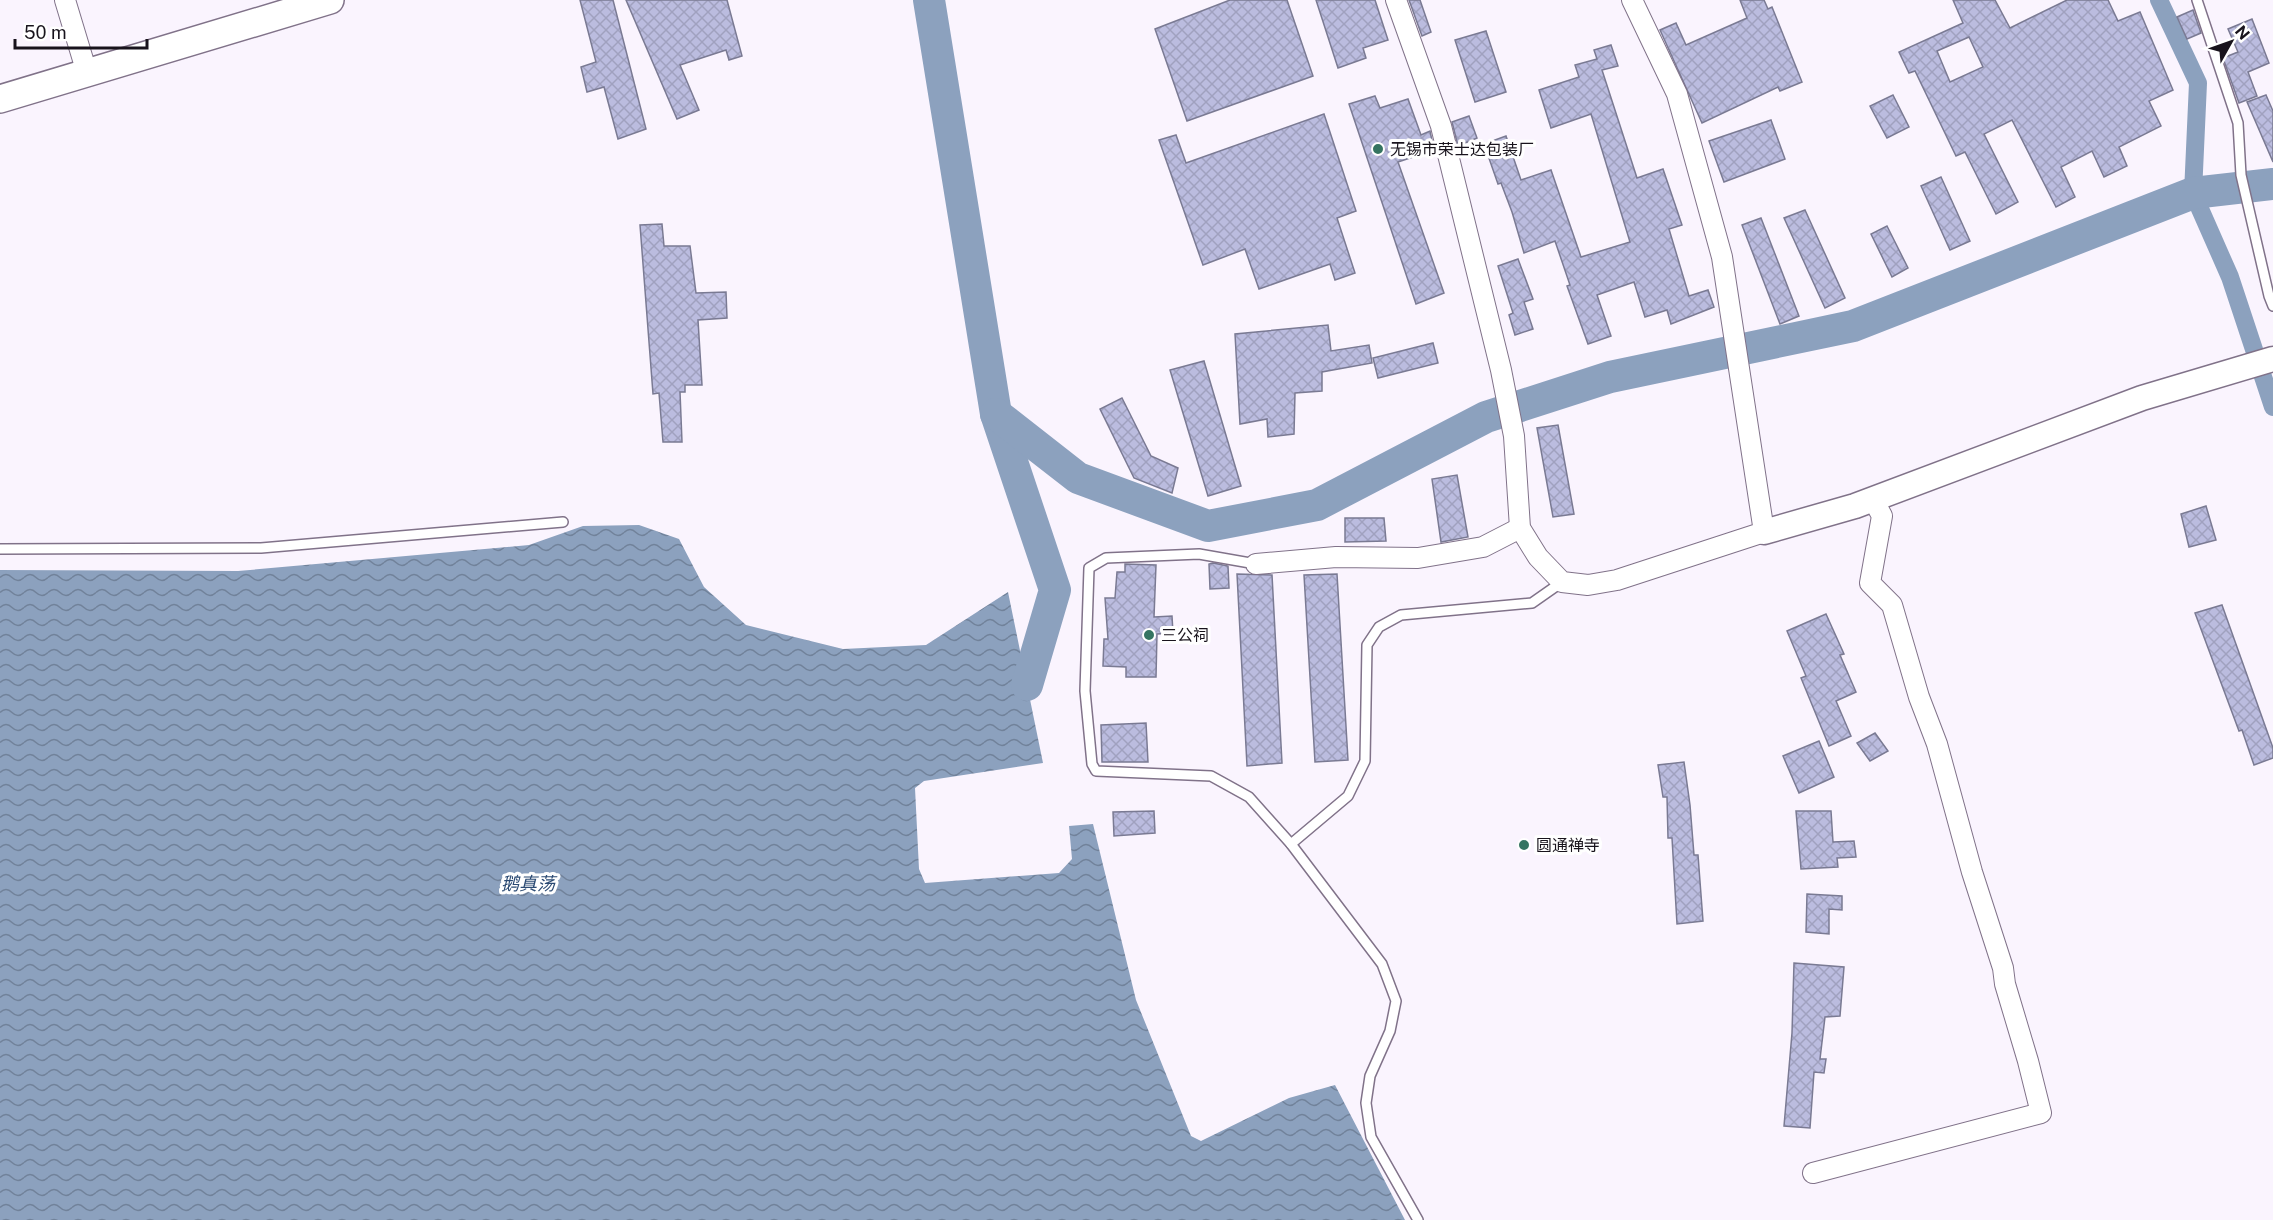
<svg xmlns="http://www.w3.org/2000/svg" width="2273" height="1220" viewBox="0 0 2273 1220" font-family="'Public Sans','Noto Sans SC',sans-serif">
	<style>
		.water { fill: url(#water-waves) }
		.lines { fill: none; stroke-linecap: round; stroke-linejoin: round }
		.canal { stroke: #8ca1be; stroke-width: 18 }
		.river { stroke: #8ca1be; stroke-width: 32 }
		.building { fill: url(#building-cross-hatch); stroke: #7a7a93; stroke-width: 1.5; fill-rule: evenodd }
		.service-casing { stroke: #807289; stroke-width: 12 }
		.minor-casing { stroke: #807289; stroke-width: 22 }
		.tertiary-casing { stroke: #807289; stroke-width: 27 }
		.secondary-casing { stroke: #807289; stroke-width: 30 }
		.service { stroke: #fff; stroke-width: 9 }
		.minor { stroke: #fff; stroke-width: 20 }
		.tertiary { stroke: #fff; stroke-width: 24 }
		.secondary { stroke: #fff; stroke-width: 27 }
		.poi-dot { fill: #357461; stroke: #fff; stroke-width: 2 }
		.labels { text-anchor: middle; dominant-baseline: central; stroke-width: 6; stroke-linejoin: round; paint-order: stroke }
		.poi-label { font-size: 16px; fill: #18131c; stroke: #fff; text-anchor: start }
		.water-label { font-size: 18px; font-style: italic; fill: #2b4a73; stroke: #fff }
	</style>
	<defs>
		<pattern id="water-waves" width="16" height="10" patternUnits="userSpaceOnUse" patternTransform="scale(1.5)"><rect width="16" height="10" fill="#8ca1be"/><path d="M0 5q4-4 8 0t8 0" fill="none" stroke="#71829a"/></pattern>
		<pattern id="building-cross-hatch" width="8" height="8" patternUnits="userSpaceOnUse" patternTransform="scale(1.5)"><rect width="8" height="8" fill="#bbbcdf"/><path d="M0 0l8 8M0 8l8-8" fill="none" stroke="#a0a1bf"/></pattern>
	</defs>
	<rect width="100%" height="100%" fill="#faf4fe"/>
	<polygon class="water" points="639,525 679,539 704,587 746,625 843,649 926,645 1008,592 1043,763 924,781 915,788 919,869 925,883 1059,873 1072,859 1069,826 1093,824 1136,1000 1191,1136 1201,1141 1289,1098 1335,1085 1405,1220 0,1220 0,570 238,571 529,545 583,526"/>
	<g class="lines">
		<polyline class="canal" points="2159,0 2198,83 2193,193 2230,277 2273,407"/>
		<g class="river">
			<polyline points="929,0 996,414 1055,590 1027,685"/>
			<polyline points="996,414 1078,478 1208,526 1317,505 1486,417 1610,377 1853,326 2193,193 2273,184"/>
		</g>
	</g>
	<g class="building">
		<polygon points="580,0 613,0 646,129 618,139 604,87 587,92 581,67 596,62"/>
		<polygon points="626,0 727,0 742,56 729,60 726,50 680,65 699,110 677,119"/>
		<polygon points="1230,0 1287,0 1313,76 1187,121 1155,29"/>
		<polygon points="1316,0 1375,0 1388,40 1363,48 1366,58 1338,68"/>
		<polygon points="1409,0 1420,0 1431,32 1422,36"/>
		<polygon points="1740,0 1764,0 1768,9 1772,7 1802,82 1780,91 1778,87 1702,123 1660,30 1676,23 1686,45 1747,18"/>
		<path d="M1953,0H1995L2010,28L2067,0H2108L2118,21L2140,12L2173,90L2149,101L2161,126L2119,147L2127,166L2104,177L2092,151L2061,167L2075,197L2056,207L2012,120L1984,134L2018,202L1996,214L1965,152L1956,156L1915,71L1909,73L1899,52L1963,23ZM1969,37L1983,67L1950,82L1937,51Z"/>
		<polygon points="2193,10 2201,33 2187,39 2177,17"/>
		<polygon points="2252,19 2269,63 2248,72 2257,96 2239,103 2223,58 2238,52 2228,29"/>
		<polygon points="1486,31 1506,92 1475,102 1455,40"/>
		<polygon points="1611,45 1618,66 1602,70 1637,178 1663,169 1682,225 1669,229 1689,296 1708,290 1714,307 1671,324 1667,310 1645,317 1634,282 1597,295 1611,336 1588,344 1567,286 1570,285 1555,241 1524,253 1512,212 1501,183 1498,184 1484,144 1506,136 1521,180 1551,170 1581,257 1630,242 1591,114 1551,128 1539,90 1579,77 1575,65 1597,59 1594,50"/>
		<polygon points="1893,95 1909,127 1887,138 1870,106"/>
		<polygon points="2266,95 2273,111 2273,162 2247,102"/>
		<polygon points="1375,96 1380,108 1408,99 1421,135 1430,131 1434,150 1398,162 1444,293 1416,304 1349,104"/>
		<polygon points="1324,114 1356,211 1337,218 1355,273 1335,280 1330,264 1259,289 1245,249 1203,265 1159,140 1176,135 1186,163"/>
		<polygon points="1469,116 1477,138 1458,146 1452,122"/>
		<polygon points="1771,120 1785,159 1724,182 1709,141"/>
		<polygon points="1941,177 1970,241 1950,250 1921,186"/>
		<polygon points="1805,210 1845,298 1825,308 1784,218"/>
		<polygon points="1761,218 1799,316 1780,324 1742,225"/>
		<polygon points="662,224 664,246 690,246 696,293 726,292 727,318 698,320 702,385 685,385 685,392 680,392 682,442 663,442 659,393 653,394 640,225"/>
		<polygon points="1887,226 1908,268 1892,277 1871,234"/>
		<polygon points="1518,259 1533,299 1524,302 1533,329 1515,335 1509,315 1513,313 1498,266"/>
		<polygon points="1328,325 1331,351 1369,345 1372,363 1322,372 1322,391 1295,393 1294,434 1268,437 1267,419 1240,424 1235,334"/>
		<polygon points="1433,343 1438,363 1378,378 1373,358"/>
		<polygon points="1204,361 1241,486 1208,496 1170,370"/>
		<polygon points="1122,398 1151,456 1178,468 1172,493 1134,478 1100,409"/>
		<polygon points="1558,425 1574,514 1553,517 1537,428"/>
		<polygon points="1457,475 1468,537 1441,542 1432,479"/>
		<polygon points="2206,506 2216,540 2189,547 2181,514"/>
		<polygon points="1345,518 1384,518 1386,541 1345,542"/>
		<polygon points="1213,563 1228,566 1229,588 1210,589 1209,564"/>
		<polygon points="1125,564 1156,565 1154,617 1172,616 1173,633 1157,634 1156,677 1126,677 1126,667 1103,666 1104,639 1108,639 1105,598 1115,598 1117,572 1125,572"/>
		<polygon points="1237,574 1272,575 1282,763 1247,766"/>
		<polygon points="1337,574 1348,760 1315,762 1304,575"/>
		<polygon points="2222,605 2273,748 2273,758 2254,765 2242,730 2239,731 2195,613"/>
		<polygon points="1826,614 1844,654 1840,655 1856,692 1836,701 1851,736 1829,746 1801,678 1806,676 1787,631"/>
		<polygon points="1146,723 1148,762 1102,762 1101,725"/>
		<polygon points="1875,733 1888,751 1870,761 1857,743"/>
		<polygon points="1819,741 1834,777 1799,793 1783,756"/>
		<polygon points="1684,762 1690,805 1694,855 1698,855 1703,921 1677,924 1672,838 1668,838 1667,797 1663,797 1658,765"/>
		<polygon points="1154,811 1155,833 1114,836 1113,812"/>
		<polygon points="1796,811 1831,811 1833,842 1854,841 1856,857 1837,858 1838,867 1801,869"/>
		<polygon points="1807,894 1842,896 1842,910 1829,909 1829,934 1806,932"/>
		<polygon points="1794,963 1844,967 1840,1016 1825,1017 1820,1059 1826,1059 1824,1073 1814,1072 1810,1128 1784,1126 1792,1033"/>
	</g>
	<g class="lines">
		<g class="service-casing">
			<g id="service">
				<polyline points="2197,0 2238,123 2241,175 2269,296 2273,306"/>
				<polyline points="0,549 261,548 563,522"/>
				<polyline points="1256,564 1199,554 1106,558 1089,568 1085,691 1092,764 1096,771 1211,776 1249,797 1291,844 1382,964 1396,1001 1390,1031 1370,1076 1366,1103 1371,1137 1418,1220"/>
				<polyline points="1291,844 1348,796 1365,761 1367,645 1379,627 1401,615 1532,603 1562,582"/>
			</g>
		</g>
		<g class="minor-casing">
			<g id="minor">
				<polyline points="65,0 87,73"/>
				<polyline points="1396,0 1441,126 1501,370 1514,436 1520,528 1538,557 1562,582 1588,585 1617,580 1764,532 1722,257 1677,94 1632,0"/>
				<polyline points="1256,564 1336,557 1418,558 1483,547 1520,528"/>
				<polyline points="1813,1173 2041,1113 2028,1061 2005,984 2003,968 1972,872 1937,744 1919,697 1892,605 1870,583 1882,516 1873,499"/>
			</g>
		</g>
		<g class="tertiary-casing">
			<polyline id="tertiary" points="1764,532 1855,506 2142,398 2273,359"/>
		</g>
		<g class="secondary-casing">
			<polyline id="secondary" points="0,99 330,0"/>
		</g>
		<use href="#service" class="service"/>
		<use href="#minor" class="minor"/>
		<use href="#tertiary" class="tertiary"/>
		<use href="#secondary" class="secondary"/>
	</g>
	<g class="poi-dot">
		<circle cx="1378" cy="149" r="6"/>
		<circle cx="1149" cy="635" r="6"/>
		<circle cx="1524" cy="845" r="6"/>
	</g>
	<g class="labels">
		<g class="poi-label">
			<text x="1390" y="149">无锡市荣士达包装厂</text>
			<text x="1161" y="635">三公祠</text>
			<text x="1536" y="845">圆通禅寺</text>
		</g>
		<g class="water-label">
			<text x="528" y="883">鹅真荡</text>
		</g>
	</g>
	<g transform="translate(2231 42) rotate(50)" stroke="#ffffff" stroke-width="4.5" paint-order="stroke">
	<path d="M0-4.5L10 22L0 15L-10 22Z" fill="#18131c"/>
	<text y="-9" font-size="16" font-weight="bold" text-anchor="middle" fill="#18131c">N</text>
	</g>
	<path d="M15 39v9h132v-9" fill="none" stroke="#18131c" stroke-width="3"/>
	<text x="24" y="39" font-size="18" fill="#18131c" stroke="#ffffff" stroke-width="4.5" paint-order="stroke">50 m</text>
</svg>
